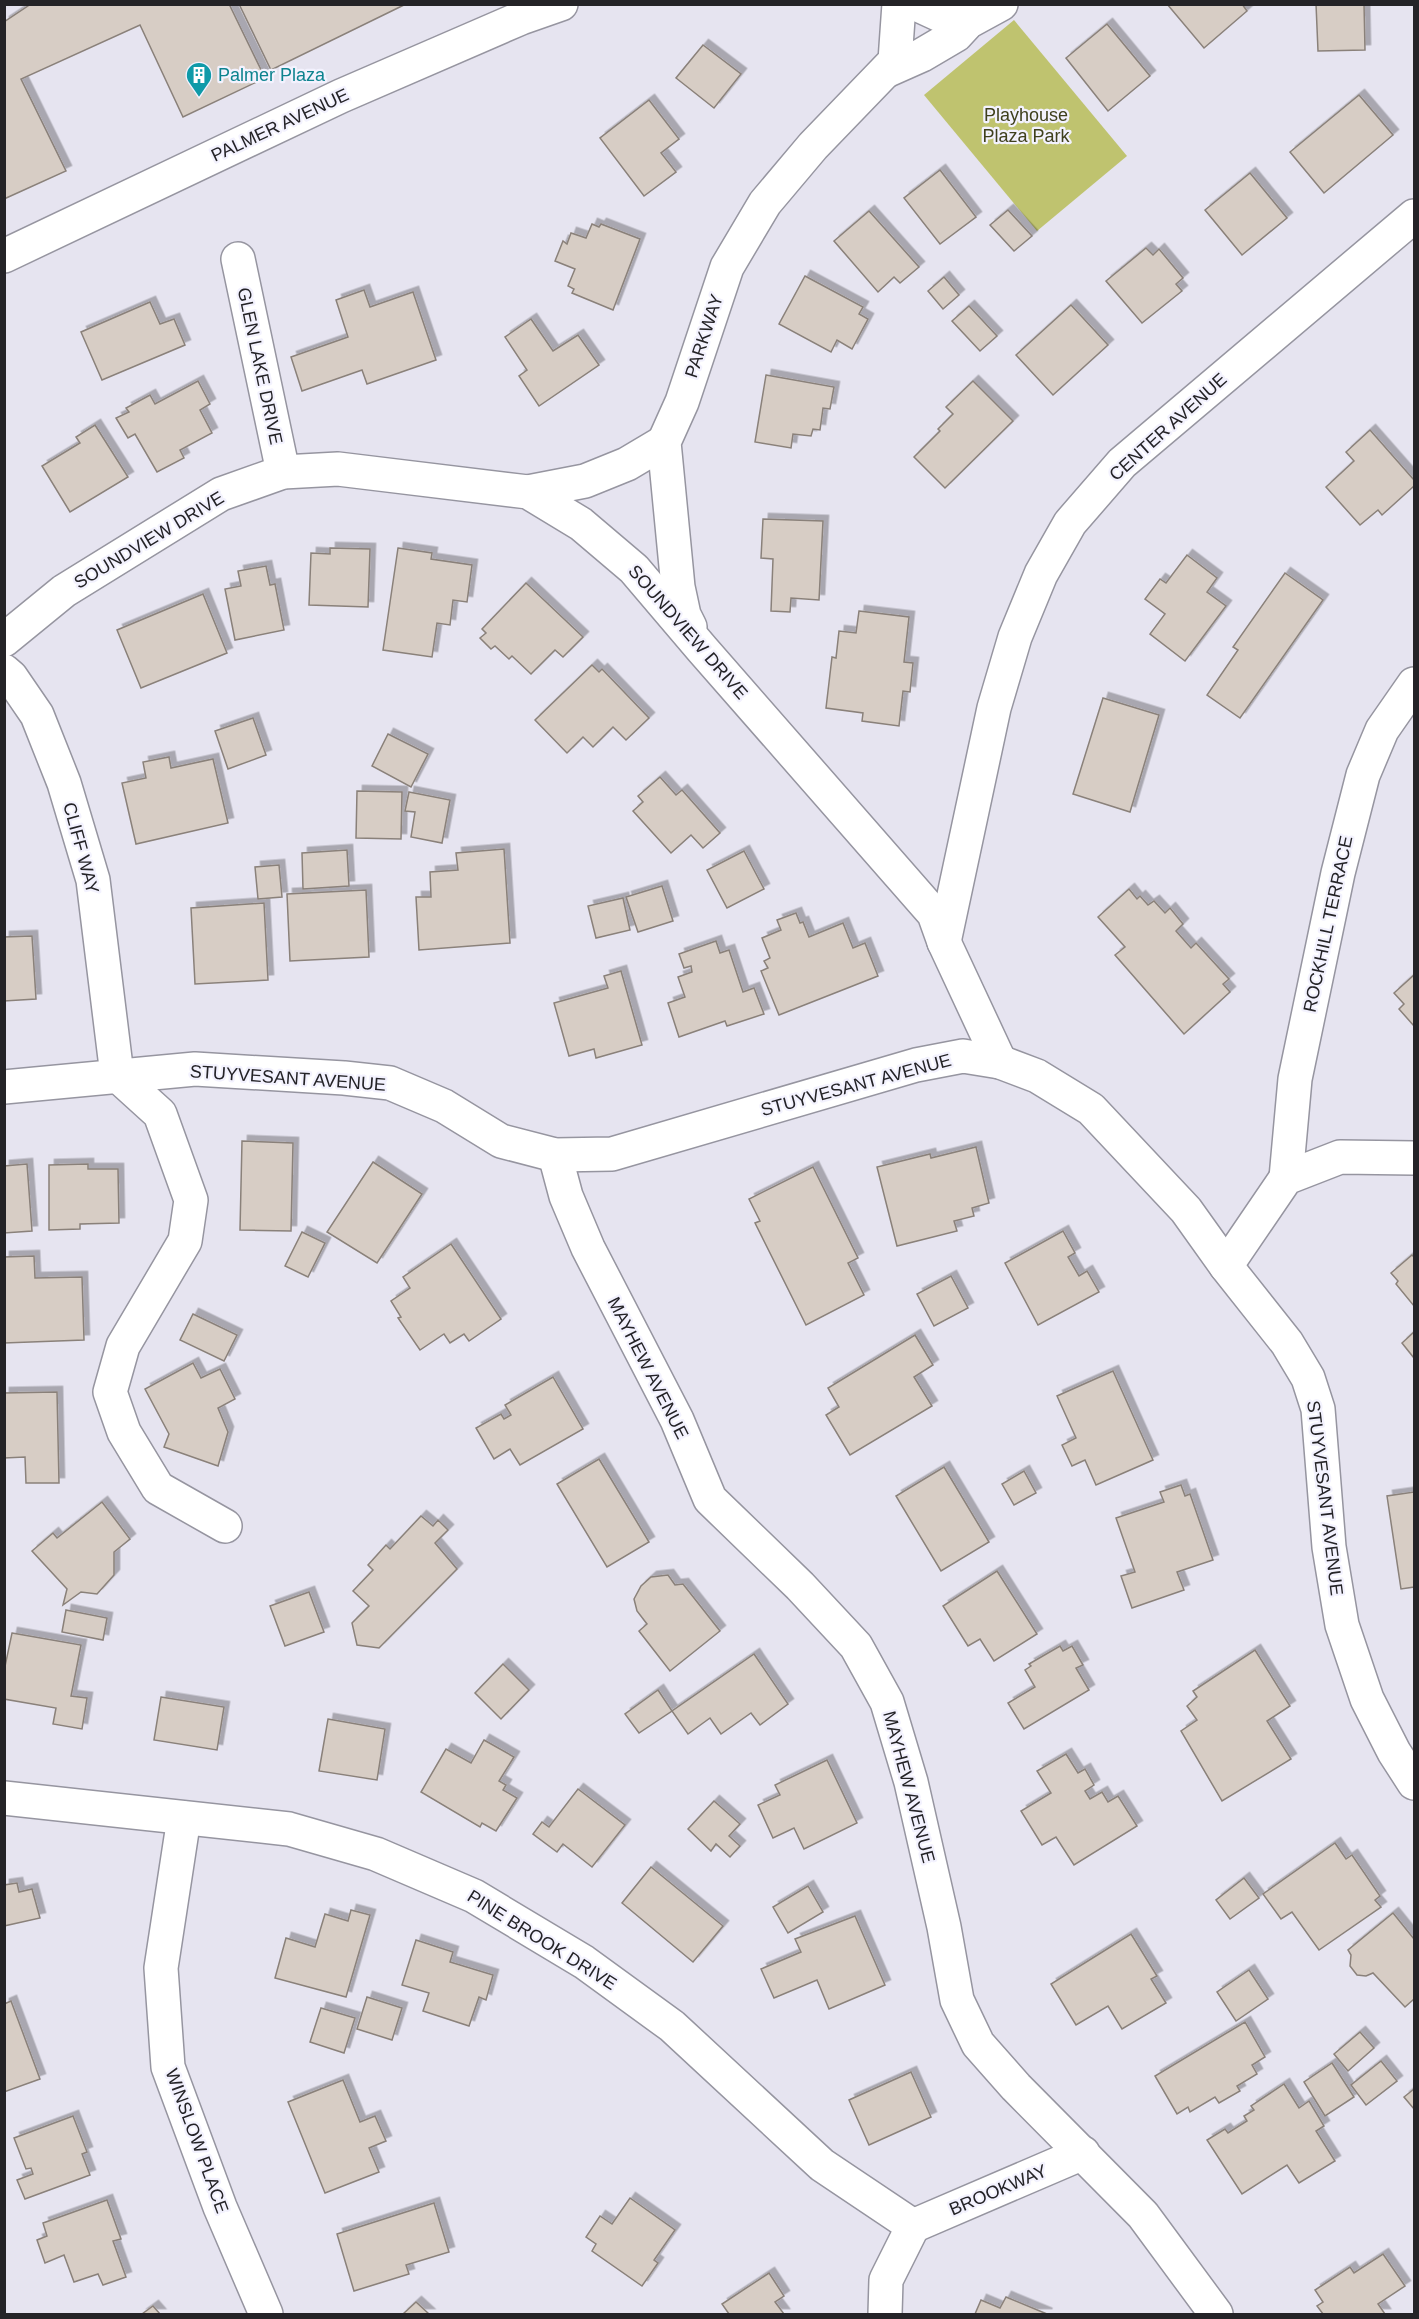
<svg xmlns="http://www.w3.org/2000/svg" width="1419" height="2319" viewBox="0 0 1419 2319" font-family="Helvetica,sans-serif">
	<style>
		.green { fill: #bfc36f }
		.building { fill: #d7cdc5; stroke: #8a817a; stroke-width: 1.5; filter: url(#shadow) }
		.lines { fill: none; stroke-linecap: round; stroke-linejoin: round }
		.minor-casing { stroke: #9695a0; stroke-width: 36 }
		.tertiary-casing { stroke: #9695a0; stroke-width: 36 }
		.minor { stroke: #fff; stroke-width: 33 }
		.tertiary { stroke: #fff; stroke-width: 33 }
		.labels { text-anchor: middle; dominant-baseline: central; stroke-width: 4.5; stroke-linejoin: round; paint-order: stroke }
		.culture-label { font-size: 18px; fill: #0d838f; stroke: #f3f2fe; text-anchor: start }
		.park-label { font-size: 18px; fill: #3f401c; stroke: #f3f2fe }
		.street-label { font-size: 18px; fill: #242327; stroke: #f3f2fe }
	</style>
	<defs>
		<filter id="shadow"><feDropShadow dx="5.5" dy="-5.5" stdDeviation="0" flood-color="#0004"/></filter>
	</defs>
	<rect width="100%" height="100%" fill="#e6e4f0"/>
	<polygon class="green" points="1014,20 1127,156 1037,231 924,95"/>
	<g class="building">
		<polygon points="31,4 229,4 265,78 183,117 140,25 21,79 66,171 4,199 4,22"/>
		<polygon points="239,4 406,4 271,70"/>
		<polygon points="1167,4 1242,4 1247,11 1204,48"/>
		<polygon points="1316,4 1364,4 1365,50 1318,51"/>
		<polygon points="1107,24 1150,76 1108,111 1066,58"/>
		<polygon points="703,45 741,74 714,108 676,78"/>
		<polygon points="1359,95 1393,135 1324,193 1290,152"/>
		<polygon points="649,100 679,139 661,153 676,172 644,196 600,138"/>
		<polygon points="940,170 976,217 940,244 904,198"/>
		<polygon points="1250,173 1287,218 1242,255 1205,210"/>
		<polygon points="1008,210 1032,236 1014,251 990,225"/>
		<polygon points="869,211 919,267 900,283 894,277 878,292 834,241"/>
		<polygon points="592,224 599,227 601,224 640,239 613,310 572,293 574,289 568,286 575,269 555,261 563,241 567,244 571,233 586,238"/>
		<polygon points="1146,248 1153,255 1159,249 1183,278 1176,284 1182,291 1142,323 1106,281"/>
		<polygon points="805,276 863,307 859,314 868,319 852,349 837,340 831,352 779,324"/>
		<polygon points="944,277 959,295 943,309 928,291"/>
		<polygon points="364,290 370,307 413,292 436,360 367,384 362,370 302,391 291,357 348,337 336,300"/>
		<polygon points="150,302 160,324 174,319 185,345 102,380 81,332"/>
		<polygon points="1071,305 1108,345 1053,395 1016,355"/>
		<polygon points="969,306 997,336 980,351 952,321"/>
		<polygon points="531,319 553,351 578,335 599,365 539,406 519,376 527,370 505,337"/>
		<polygon points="766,375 834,387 830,409 823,408 820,430 813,429 811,436 793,434 791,448 755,442"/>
		<polygon points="198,381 210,404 200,410 212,433 180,450 184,458 157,472 135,434 128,438 116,418 129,412 126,408 150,395 155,404"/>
		<polygon points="973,381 1013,421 945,488 914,457 940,431 938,429 953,414 946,407"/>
		<polygon points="95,425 128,477 70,512 42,466 80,443 76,437"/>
		<polygon points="1370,430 1414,480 1414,486 1382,515 1378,510 1360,525 1326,487 1354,461 1346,452"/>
		<polygon points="763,519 823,521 819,600 791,598 790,612 771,611 773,559 761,558"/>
		<polygon points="330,548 370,549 368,607 309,605 311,553 330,554"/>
		<polygon points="398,548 432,553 431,559 472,565 467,602 453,600 450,625 437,623 432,657 383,650"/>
		<polygon points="1187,555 1217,578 1207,592 1226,606 1185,661 1150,634 1165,614 1145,599 1160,579 1166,583"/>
		<polygon points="266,566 270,585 275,584 284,630 235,640 225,589 241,586 238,571"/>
		<polygon points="1285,573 1323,600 1240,718 1207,695 1238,650 1233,647"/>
		<polygon points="526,583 583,637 563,657 555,650 531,674 512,656 509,659 495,646 491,649 480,638 486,633 482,629"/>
		<polygon points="203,594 227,653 141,688 117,630"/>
		<polygon points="859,611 909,617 904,662 913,663 910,692 903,691 899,726 862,721 863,713 826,708 832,657 836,658 839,631 856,633"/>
		<polygon points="592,665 599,672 602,669 649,718 626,740 613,727 593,747 583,737 567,753 535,720"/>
		<polygon points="1103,698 1159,715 1130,812 1073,794"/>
		<polygon points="253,718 266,755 228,769 215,731"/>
		<polygon points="388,734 428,754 411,787 372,766"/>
		<polygon points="169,757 171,768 213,759 228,823 136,844 122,783 146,778 143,762"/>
		<polygon points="660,777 676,795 682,790 720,833 703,848 691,835 671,853 633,811 643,802 638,796"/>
		<polygon points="357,791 402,792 401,839 356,838"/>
		<polygon points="409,792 450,800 442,843 411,837 415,812 405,811"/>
		<polygon points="504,849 510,943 419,950 416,897 431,897 430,872 458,870 456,853"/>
		<polygon points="347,850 349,886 303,889 302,853"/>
		<polygon points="744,851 764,889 727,908 707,870"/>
		<polygon points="279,865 282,897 258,899 255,867"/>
		<polygon points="662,886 673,921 638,932 626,897"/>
		<polygon points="1129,889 1137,899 1140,896 1148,905 1154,901 1165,913 1170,908 1183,924 1176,931 1191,948 1196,943 1229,979 1223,984 1230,992 1184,1034 1115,955 1125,947 1098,917"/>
		<polygon points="366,890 369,957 290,961 287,894"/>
		<polygon points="623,898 630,930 596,938 588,906"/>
		<polygon points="264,903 268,980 195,984 191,908"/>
		<polygon points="796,913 800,923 803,922 809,937 843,923 853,948 865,943 878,976 779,1015 761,971 768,968 764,961 770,958 762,938 781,930 777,920"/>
		<polygon points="32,936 36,999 4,1001 4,937"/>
		<polygon points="716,941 720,953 729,950 743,992 754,988 764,1014 727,1026 725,1021 679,1037 668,1003 685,997 678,977 692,972 691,966 684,968 679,954"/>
		<polygon points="621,971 642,1045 596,1058 594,1049 569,1056 554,1003 608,988 604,976"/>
		<polygon points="1414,975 1414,1026 1399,1009 1404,1004 1394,993"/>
		<polygon points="242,1141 293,1143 291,1231 240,1230"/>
		<polygon points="976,1147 989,1203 972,1208 974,1216 954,1221 957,1231 897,1246 877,1167 930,1154 931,1158"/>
		<polygon points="373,1162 422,1194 377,1263 327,1232"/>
		<polygon points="27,1164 32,1231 4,1233 4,1166"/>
		<polygon points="88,1164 88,1169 118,1169 119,1223 80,1224 80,1229 49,1230 49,1165"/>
		<polygon points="813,1167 858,1258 848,1263 864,1295 806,1325 755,1223 760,1221 749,1199"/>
		<polygon points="1063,1231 1075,1253 1068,1257 1079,1276 1087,1271 1099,1292 1038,1325 1005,1263"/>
		<polygon points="302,1232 325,1243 308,1277 285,1266"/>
		<polygon points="451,1244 501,1319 469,1341 464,1334 450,1343 444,1334 420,1350 398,1318 401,1317 391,1301 410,1288 403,1277"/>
		<polygon points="1412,1255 1414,1257 1414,1306 1396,1284 1398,1281 1391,1273"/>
		<polygon points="34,1256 35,1278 82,1277 84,1340 4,1343 4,1257"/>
		<polygon points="951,1276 968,1308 934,1326 917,1294"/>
		<polygon points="193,1314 237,1335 224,1361 180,1340"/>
		<polygon points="1414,1332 1414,1358 1402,1343"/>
		<polygon points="915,1335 933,1365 914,1377 932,1406 850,1455 826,1415 839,1407 828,1388"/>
		<polygon points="193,1363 201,1378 220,1369 235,1399 218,1408 228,1432 218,1466 164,1447 169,1434 145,1389"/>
		<polygon points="1113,1371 1153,1460 1096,1485 1085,1460 1072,1466 1062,1445 1076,1438 1057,1396"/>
		<polygon points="553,1377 583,1429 520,1465 510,1449 494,1459 476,1428 501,1414 504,1419 511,1415 505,1405"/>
		<polygon points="57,1392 59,1483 26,1483 25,1457 4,1458 4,1393"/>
		<polygon points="599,1459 649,1542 607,1567 557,1484"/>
		<polygon points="944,1467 989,1542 941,1571 896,1496"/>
		<polygon points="1024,1471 1036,1493 1014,1505 1002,1484"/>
		<polygon points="1181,1485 1185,1496 1190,1494 1213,1560 1177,1572 1184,1590 1132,1608 1121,1576 1135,1572 1116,1518 1164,1502 1160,1492"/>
		<polygon points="1414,1492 1414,1587 1401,1589 1387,1496"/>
		<polygon points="102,1502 130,1539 114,1552 114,1575 97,1594 81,1592 63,1605 67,1589 32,1551 53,1533 57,1538"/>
		<polygon points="421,1516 433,1526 438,1520 448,1530 435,1543 457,1569 379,1648 357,1645 352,1623 369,1606 353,1591 373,1570 368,1565 386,1545 390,1549"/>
		<polygon points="997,1571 1037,1634 994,1661 980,1639 968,1646 943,1606"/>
		<polygon points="668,1575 675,1585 683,1584 720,1631 670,1671 639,1631 647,1624 637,1611 634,1599 641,1586 651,1577"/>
		<polygon points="309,1592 324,1632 285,1646 270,1606"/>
		<polygon points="66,1610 107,1618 103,1640 62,1632"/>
		<polygon points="12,1633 81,1645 71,1696 87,1698 82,1729 53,1724 56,1708 4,1699 4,1671"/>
		<polygon points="1060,1646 1063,1651 1072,1646 1083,1665 1076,1668 1089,1690 1024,1729 1008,1703 1035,1687 1025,1670 1031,1666 1029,1664"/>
		<polygon points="1255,1650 1290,1706 1267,1721 1291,1759 1222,1801 1181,1731 1197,1720 1187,1706 1197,1697 1193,1691"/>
		<polygon points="754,1654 788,1704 760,1725 751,1713 721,1734 710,1718 688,1734 672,1711"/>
		<polygon points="503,1664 529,1690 501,1719 475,1693"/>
		<polygon points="658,1690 672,1711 639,1733 625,1714"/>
		<polygon points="161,1697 224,1707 217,1750 154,1740"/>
		<polygon points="328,1719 385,1729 377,1780 319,1771"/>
		<polygon points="484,1740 514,1757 499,1781 506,1785 503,1790 517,1798 496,1831 482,1823 480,1827 421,1792 446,1749 471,1763"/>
		<polygon points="1066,1754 1078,1773 1085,1769 1094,1785 1085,1791 1090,1799 1102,1792 1108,1802 1118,1796 1137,1826 1074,1865 1056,1837 1042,1845 1021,1811 1051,1793 1037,1771"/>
		<polygon points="827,1760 857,1823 804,1849 794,1828 773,1838 758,1805 780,1795 775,1785"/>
		<polygon points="578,1789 625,1825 592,1867 563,1844 557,1852 533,1834 542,1822 549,1827"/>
		<polygon points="714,1801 740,1824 729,1836 740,1846 730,1857 716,1844 711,1851 688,1829"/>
		<polygon points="1335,1843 1346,1859 1352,1855 1380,1896 1375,1900 1381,1907 1319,1950 1292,1912 1281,1919 1263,1894"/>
		<polygon points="651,1867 723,1926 693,1962 622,1903"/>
		<polygon points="1244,1878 1259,1898 1230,1919 1216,1900"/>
		<polygon points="17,1883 19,1892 32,1889 40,1918 4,1926 4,1885"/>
		<polygon points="808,1886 823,1912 788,1933 773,1907"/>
		<polygon points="351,1910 370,1915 346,1997 275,1978 286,1938 315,1947 325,1914 348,1921"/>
		<polygon points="1393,1913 1414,1939 1414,1999 1405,2007 1373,1973 1366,1976 1357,1975 1350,1966 1351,1955 1348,1950"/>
		<polygon points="855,1916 885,1985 829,2009 817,1980 774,1998 761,1969 801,1952 795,1939"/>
		<polygon points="1131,1934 1157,1976 1151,1979 1166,2003 1122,2029 1108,2006 1076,2025 1051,1984"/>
		<polygon points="416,1940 453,1952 450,1962 493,1975 486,2000 479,1997 469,2026 423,2011 429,1993 402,1985"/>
		<polygon points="1249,1970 1268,1999 1236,2021 1217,1992"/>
		<polygon points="367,1997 402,2008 392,2040 357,2029"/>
		<polygon points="11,2001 40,2079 4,2092 4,2004"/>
		<polygon points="321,2008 355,2018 344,2053 310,2042"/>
		<polygon points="1245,2022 1265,2057 1252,2065 1257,2074 1237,2086 1240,2091 1219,2103 1215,2097 1190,2112 1188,2107 1177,2114 1155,2076"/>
		<polygon points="1360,2032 1374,2048 1348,2071 1334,2054"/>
		<polygon points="1381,2061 1397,2081 1366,2105 1351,2085"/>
		<polygon points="1332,2063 1354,2097 1325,2116 1304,2082"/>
		<polygon points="911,2072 931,2117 869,2145 849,2100"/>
		<polygon points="343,2080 360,2122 375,2116 386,2141 369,2148 379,2172 325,2193 288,2102"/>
		<polygon points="1284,2084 1299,2108 1309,2101 1324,2126 1316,2131 1335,2161 1299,2183 1287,2165 1242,2194 1207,2140 1225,2129 1228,2133 1247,2121 1244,2116 1254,2110 1251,2106"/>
		<polygon points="1414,2089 1414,2109 1404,2097"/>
		<polygon points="73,2116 87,2152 82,2154 90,2175 25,2199 17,2180 33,2174 31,2168 26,2169 14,2138"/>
		<polygon points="630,2198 675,2230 654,2260 658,2263 642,2286 592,2251 596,2244 586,2237 600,2216 612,2224"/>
		<polygon points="107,2200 121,2239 113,2241 126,2277 103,2285 98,2274 74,2282 64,2255 45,2263 37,2240 47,2236 43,2223"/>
		<polygon points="434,2203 449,2252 406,2265 409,2274 354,2291 337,2234"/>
		<polygon points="1383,2254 1405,2286 1378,2304 1385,2314 1323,2314 1317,2306 1323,2302 1315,2290 1350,2267 1354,2273"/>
		<polygon points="769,2273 784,2296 775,2302 784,2314 729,2314 722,2304"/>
		<polygon points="1006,2297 1047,2314 975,2314 981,2300 1000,2308"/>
		<polygon points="416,2302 429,2314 403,2314"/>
		<polygon points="153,2306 160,2314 142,2314"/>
	</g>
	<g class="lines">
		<g class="minor-casing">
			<g id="minor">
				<polyline points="916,4 942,16 968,22"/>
				<polyline points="886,71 922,55 956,35 968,22 1001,4"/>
				<polyline points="238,259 283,472"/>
				<polyline points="528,492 585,481 627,464 664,442"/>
				<polyline points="690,627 684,615 678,587 664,442 682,402 727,267 765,203 813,146 895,61 899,4"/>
				<polyline points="4,640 64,591 221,494 283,472 338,469 528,492 581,524 634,569 702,649 934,914 944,942 1000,1062"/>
				<polyline points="4,671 11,677 37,715 64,783 93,880 117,1075 160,1114 191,1200 185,1241 123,1346 110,1392 124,1432 158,1488 225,1526"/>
				<polyline points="944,942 994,708 1015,637 1041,574 1070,523 1122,463 1414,216"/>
				<polyline points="555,1155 566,1196 588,1248 677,1420 710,1499 800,1586 856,1646 887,1702 911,1782 944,1927 957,2000 978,2044 1016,2087 1143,2215 1216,2314"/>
				<polyline points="1286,1178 1295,1079 1338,873 1363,775 1382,730 1414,684"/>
				<polyline points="1226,1266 1286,1178 1340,1157 1414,1158"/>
				<polyline points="4,1798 289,1829 376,1854 474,1896 584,1962 672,2026 822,2165 913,2226 886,2280 885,2314"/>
				<polyline points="184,1818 161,1968 168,2067 220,2207 266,2314"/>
				<polyline points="913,2226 1083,2153"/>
			</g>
		</g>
		<g class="tertiary-casing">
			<g id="tertiary">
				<polyline points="4,256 341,96 521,18 561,4"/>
				<polyline points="4,1087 195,1069 344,1078 390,1083 444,1106 501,1141 555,1155 612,1154 916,1065 963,1056 1000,1062 1037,1076 1091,1109 1186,1210 1226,1266 1287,1343 1308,1378 1318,1409 1329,1547 1342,1625 1367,1699 1394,1752 1414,1783"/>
			</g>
		</g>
		<use href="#minor" class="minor"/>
		<use href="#tertiary" class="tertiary"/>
	</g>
	<defs>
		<g id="building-pin" transform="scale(1.35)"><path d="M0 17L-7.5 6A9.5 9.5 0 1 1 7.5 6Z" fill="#0f9aa8" stroke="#f3f2fe"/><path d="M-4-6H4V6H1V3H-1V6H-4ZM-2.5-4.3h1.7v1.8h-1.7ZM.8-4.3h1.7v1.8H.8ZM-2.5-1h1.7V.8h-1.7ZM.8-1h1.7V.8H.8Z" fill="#fff"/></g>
	</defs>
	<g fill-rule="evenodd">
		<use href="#building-pin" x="199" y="75"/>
	</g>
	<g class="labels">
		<g class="culture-label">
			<text x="218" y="75">Palmer Plaza</text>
		</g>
		<g class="park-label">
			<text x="1026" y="115">Playhouse<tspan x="1026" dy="21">Plaza Park</tspan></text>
		</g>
		<g class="street-label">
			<text transform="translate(280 125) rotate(-25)">PALMER AVENUE</text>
			<text transform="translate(704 336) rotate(-72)">PARKWAY</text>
			<text transform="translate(260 366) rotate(78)">GLEN LAKE DRIVE</text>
			<text transform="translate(1168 427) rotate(-42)">CENTER AVENUE</text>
			<text transform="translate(149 540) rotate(-31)">SOUNDVIEW DRIVE</text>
			<text transform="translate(688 632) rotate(49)">SOUNDVIEW DRIVE</text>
			<text transform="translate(81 848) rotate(75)">CLIFF WAY</text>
			<text transform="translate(1328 924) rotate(-78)">ROCKHILL TERRACE</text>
			<text transform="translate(288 1078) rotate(4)">STUYVESANT AVENUE</text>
			<text transform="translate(856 1085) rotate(-15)">STUYVESANT AVENUE</text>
			<text transform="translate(648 1368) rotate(63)">MAYHEW AVENUE</text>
			<text transform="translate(1325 1498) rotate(83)">STUYVESANT AVENUE</text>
			<text transform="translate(909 1787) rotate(75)">MAYHEW AVENUE</text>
			<text transform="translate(542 1940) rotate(32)">PINE BROOK DRIVE</text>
			<text transform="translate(197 2141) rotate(70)">WINSLOW PLACE</text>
			<text transform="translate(998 2190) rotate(-23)">BROOKWAY</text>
		</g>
	</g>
	<rect width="1419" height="2319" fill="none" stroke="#242327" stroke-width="12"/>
</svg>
